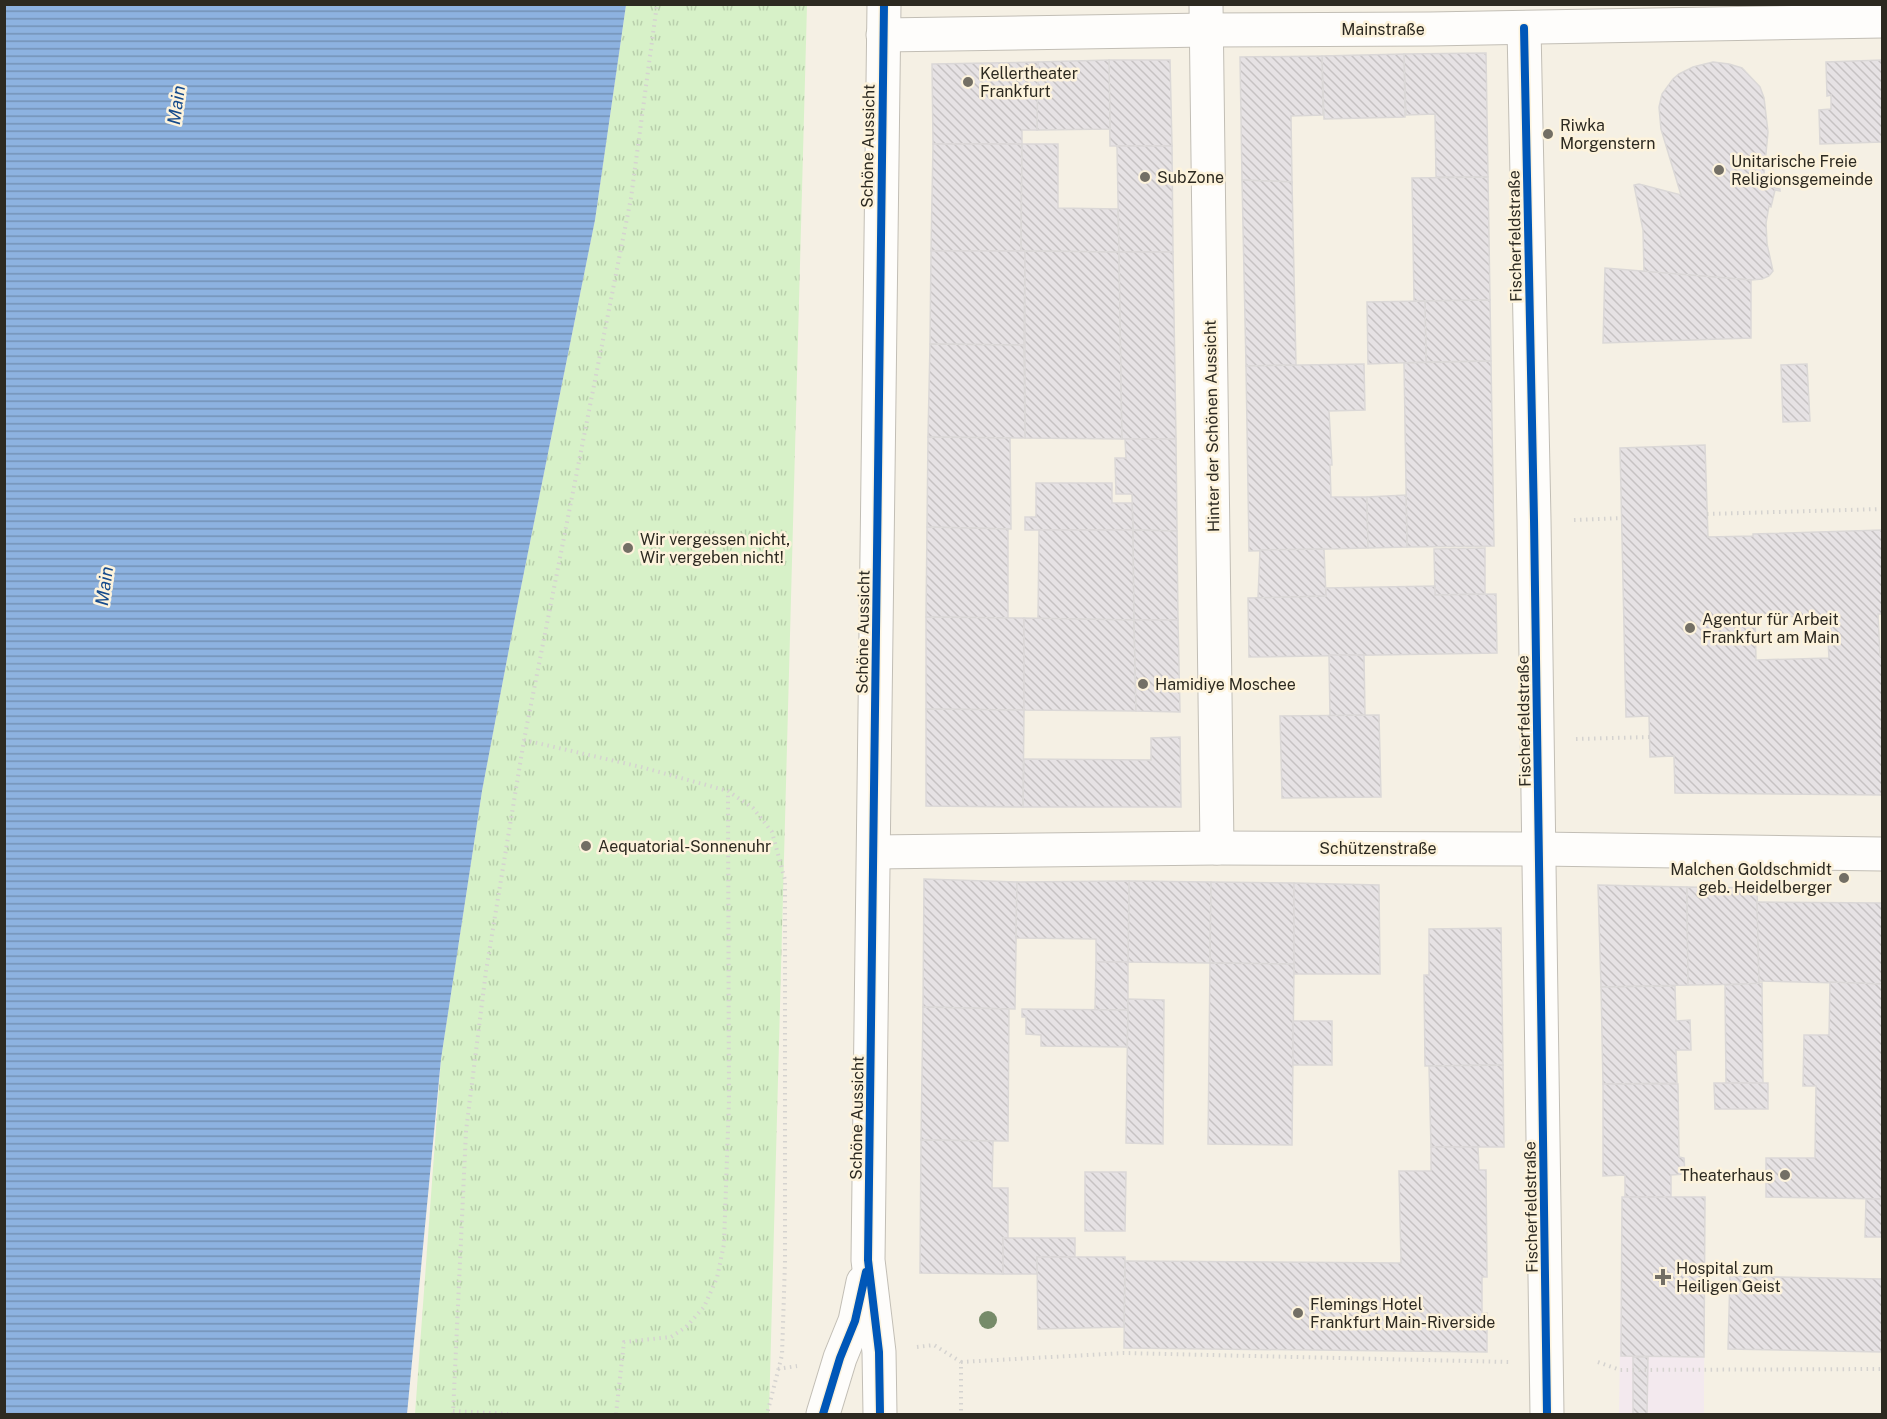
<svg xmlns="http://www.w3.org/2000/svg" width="1887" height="1419" viewBox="0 0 1887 1419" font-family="'Public Sans',sans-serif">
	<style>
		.medical { fill: #f3e9ee }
		.park { fill: url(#park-tufts) }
		.water { fill: url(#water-rules) }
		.building { fill: url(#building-back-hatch); stroke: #dbd8d7; stroke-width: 1.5; fill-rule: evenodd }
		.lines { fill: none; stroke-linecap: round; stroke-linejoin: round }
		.street-casing { stroke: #c2beb5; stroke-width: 35 }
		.secondary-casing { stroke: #c2beb5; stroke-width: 35 }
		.path { stroke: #d5d3d0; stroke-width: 4; stroke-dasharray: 1.5 4.5; stroke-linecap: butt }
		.street { stroke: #fefdfb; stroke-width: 33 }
		.secondary { stroke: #fefdfb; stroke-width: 33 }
		.cycleway-casing { stroke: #fdf3dc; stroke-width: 11 }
		.cycleway { stroke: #0057b8; stroke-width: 8 }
		.tree { fill: #768b69 }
		.poi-dot { fill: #736f65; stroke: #fdf3dc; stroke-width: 2 }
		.labels { text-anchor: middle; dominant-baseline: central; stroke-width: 5; stroke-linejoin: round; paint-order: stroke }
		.street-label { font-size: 16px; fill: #2d2a21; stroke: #fdf3dc }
		.poi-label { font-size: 16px; fill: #2d2a21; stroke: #fdf3dc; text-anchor: start }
		.water-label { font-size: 18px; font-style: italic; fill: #154a8b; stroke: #fdf3dc }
	</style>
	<defs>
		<pattern id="park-tufts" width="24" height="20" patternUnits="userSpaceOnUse" patternTransform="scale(1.5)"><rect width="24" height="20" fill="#d7f1c8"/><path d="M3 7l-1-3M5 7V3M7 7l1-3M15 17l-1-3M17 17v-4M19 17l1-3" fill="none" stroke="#b9cfac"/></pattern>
		<pattern id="water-rules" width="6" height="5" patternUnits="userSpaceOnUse" patternTransform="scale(1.5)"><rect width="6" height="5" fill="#8db2e0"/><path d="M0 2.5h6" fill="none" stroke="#7491b5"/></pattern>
		<pattern id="building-back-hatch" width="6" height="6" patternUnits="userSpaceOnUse" patternTransform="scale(1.5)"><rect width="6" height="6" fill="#e6e2e4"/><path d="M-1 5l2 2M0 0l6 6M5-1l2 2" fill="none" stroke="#c6c2c3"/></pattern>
	</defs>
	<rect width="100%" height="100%" fill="#f5f0e4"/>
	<polygon class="medical" points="1622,1197 1705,1197 1704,1414 1619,1414"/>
	<polygon class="park" points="626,5 807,5 769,1414 415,1414 441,1059 482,791 516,612 595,220"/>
	<polygon class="water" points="5,4 626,5 595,220 516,612 482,791 441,1059 407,1414 5,1414"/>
	<g class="building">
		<polygon points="1486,53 1488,177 1436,177 1435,114 1406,115 1404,54"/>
		<polygon points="1404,54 1405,117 1324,119 1322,56"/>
		<polygon points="1322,56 1323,115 1291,116 1292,182 1242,180 1240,57"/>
		<polygon points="1109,60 1170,60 1172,146 1110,146"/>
		<polygon points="1109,60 1110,129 1037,130 1038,62"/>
		<polygon points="1882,60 1882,142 1820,144 1819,110 1831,109 1831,95 1827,96 1826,62"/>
		<polygon points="1038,62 1037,130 1022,130 1022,144 933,144 932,64"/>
		<polygon points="1713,62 1729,64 1742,68 1760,87 1764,98 1768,132 1763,185 1780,189 1780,191 1775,190 1771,207 1769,206 1766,223 1767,244 1773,271 1769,276 1762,279 1751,280 1644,272 1643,230 1634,185 1639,184 1681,195 1661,129 1659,107 1662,94 1673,79 1679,74 1693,67"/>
		<polygon points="933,144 1022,144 1021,251 931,251"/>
		<polygon points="1022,144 1058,144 1058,208 1118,209 1119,252 1021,251"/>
		<polygon points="1117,146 1172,146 1173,252 1119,252"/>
		<polygon points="1488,177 1490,300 1414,301 1412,178"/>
		<polygon points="1242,180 1292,182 1296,365 1246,366"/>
		<polygon points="931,251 1025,251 1024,345 930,344"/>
		<polygon points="1025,251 1119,252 1122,439 1025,438"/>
		<polygon points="1119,252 1173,252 1176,439 1122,439"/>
		<polygon points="1605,268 1751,280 1751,338 1603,343"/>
		<polygon points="1490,300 1491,361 1426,362 1425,301"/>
		<polygon points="1425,301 1426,362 1368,364 1367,302"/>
		<polygon points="930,344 1024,345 1025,438 928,437"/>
		<polygon points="1491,361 1494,546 1407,547 1404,363"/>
		<polygon points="1364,364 1365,410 1329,411 1332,465 1330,465 1331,497 1367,497 1368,548 1249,551 1246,366"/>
		<polygon points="1807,364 1810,421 1783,422 1781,365"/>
		<polygon points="928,437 1010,438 1011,529 927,527"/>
		<polygon points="1125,439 1176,439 1177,531 1133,530 1132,494 1116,494 1115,458 1126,458"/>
		<path d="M1705,445L1708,537L1753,536V534L1882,530V614H1878L1880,656L1882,657V795L1675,793L1674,756L1650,757L1649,716L1626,717L1620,448ZM1831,616V639H1828L1829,658L1756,660L1755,617Z"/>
		<polygon points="1036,483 1112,483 1112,503 1132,503 1133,530 1025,530 1025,517 1036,517"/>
		<polygon points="1406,495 1407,547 1368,548 1367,497"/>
		<polygon points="927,527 1008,529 1008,618 926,617"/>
		<polygon points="1039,530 1133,530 1134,620 1038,619"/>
		<polygon points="1133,530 1177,531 1178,620 1134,620"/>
		<polygon points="1485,548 1485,594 1435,595 1434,549"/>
		<polygon points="1324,549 1326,596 1258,598 1260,550"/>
		<polygon points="1435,586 1435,595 1496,594 1497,653 1249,657 1248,598 1326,596 1326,588"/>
		<polygon points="926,617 1024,618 1024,710 926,709"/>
		<polygon points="1024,618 1134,620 1136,711 1024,710"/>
		<polygon points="1134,620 1178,620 1180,712 1136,711"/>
		<polygon points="1329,655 1364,655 1365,715 1330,716"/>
		<polygon points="926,709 1024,710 1023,807 926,806"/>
		<polygon points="1379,715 1381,797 1282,798 1280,716"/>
		<polygon points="1180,737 1181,807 1023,807 1024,759 1151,760 1151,738"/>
		<polygon points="924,879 1017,882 1015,1009 923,1007"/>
		<polygon points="1129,881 1211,882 1210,963 1128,962"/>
		<polygon points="1129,881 1128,962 1096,962 1096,939 1016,938 1017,882"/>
		<polygon points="1211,882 1294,883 1294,964 1210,963"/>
		<polygon points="1294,883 1379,885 1380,974 1294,974"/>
		<polygon points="1598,885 1687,887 1688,985 1601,987"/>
		<polygon points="1687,887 1757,888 1759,984 1688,985"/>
		<polygon points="1757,902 1882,903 1882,984 1759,981"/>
		<polygon points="1501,928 1503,1065 1425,1066 1424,975 1429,975 1429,929"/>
		<polygon points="1096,962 1128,962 1128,1010 1095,1010"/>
		<polygon points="1210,963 1294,964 1292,1145 1208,1144"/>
		<polygon points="1830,982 1882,984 1882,1199 1766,1197 1766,1158 1815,1158 1816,1086 1803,1086 1804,1035 1829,1035"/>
		<polygon points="1762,983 1763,1083 1726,1083 1725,985"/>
		<polygon points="1675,986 1676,1021 1690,1020 1691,1050 1676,1050 1677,1083 1603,1084 1601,987"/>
		<polygon points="1128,999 1164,1000 1163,1144 1126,1143"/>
		<polygon points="923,1007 1009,1009 1008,1141 921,1140"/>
		<polygon points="1022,1009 1128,1010 1127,1047 1041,1046 1041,1035 1026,1034 1026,1017 1022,1017"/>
		<rect x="1293" y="1021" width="39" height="44"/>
		<polygon points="1503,1065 1504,1147 1431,1147 1429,1066"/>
		<polygon points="1714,1083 1768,1083 1768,1109 1715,1109"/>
		<polygon points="1603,1084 1678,1084 1679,1157 1684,1158 1685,1174 1671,1175 1671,1197 1625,1197 1625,1175 1603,1176"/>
		<polygon points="921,1140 993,1141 992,1188 1008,1188 1008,1238 1003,1238 1003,1274 920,1273"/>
		<polygon points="1431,1147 1478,1147 1479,1170 1486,1170 1487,1277 1482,1277 1482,1313 1487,1313 1487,1352 1124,1348 1125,1261 1401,1263 1399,1171 1431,1171"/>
		<polygon points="1085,1172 1126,1172 1125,1231 1085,1231"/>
		<polygon points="1622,1197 1705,1197 1704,1357 1621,1356"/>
		<polygon points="1866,1199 1882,1199 1882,1237 1865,1237"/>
		<polygon points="1003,1238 1075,1238 1075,1257 1037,1257 1037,1274 1003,1274"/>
		<polygon points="1037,1257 1125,1257 1124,1327 1038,1329"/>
		<polygon points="1730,1276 1882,1279 1882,1352 1728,1349"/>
		<polygon points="1633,1357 1648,1357 1647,1414 1633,1414"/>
	</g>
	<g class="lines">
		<g class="street-casing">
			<g id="street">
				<polyline points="1206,4 1217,848"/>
				<polyline points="1524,28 1534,520 1547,1414"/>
				<polyline points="883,35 1207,30 1430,29 1882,21"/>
				<polyline points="874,852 1217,848 1539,849 1882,854"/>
			</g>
		</g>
		<g class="secondary-casing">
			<g id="secondary">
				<polyline points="823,1414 840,1358 855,1321 863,1282"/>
				<polyline points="880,1414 879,1352 868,1260 884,4"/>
			</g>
		</g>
		<g class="path">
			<polyline points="1707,514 1882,509"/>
			<polyline points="1574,520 1622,518"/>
			<polyline points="1576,739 1650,737"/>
			<polyline points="524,740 641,767 728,791 753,808 772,832 785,880 785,1263 782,1355 767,1414"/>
			<polyline points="917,1347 934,1345 961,1362 961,1414"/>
			<polyline points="961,1362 1124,1353 1510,1362"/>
			<polyline points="1598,1362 1620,1370 1882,1369"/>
			<polyline points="778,1369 797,1366"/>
			<polyline points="453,1411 508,1414"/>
			<polyline points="453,1414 466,1131 486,971 524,740 631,198 657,4"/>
			<polyline points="616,1414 624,1342 671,1337 686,1327 704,1307 717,1278 724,1244 729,1101 728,791"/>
		</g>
		<use href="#street" class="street"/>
		<use href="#secondary" class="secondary"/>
		<g class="cycleway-casing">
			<g id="cycleway">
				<polyline points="1524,28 1534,520 1547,1414"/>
				<polyline points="823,1414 840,1358 855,1321 866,1272"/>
				<polyline points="880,1414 879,1352 868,1260 884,4"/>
			</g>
		</g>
		<use href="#cycleway" class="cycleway"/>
	</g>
	<circle class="tree" cx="988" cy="1320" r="9"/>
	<g class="poi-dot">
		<circle cx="968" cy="82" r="6"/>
		<circle cx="1548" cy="134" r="6"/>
		<circle cx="1719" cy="170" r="6"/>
		<circle cx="1145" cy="177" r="6"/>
		<circle cx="628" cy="548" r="6"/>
		<circle cx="1690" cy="628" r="6"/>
		<circle cx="1143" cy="684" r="6"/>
		<circle cx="586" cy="846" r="6"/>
		<circle cx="1844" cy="878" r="6"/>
		<circle cx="1785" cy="1175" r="6"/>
		<path d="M1660 1268h6v6h6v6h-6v6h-6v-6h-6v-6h6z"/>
		<circle cx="1298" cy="1313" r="6"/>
	</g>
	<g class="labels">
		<g class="street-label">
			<text x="1383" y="29">Mainstraße</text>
			<text transform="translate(868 146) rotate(-89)">Schöne Aussicht</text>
			<text transform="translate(1515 236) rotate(-91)">Fischerfeldstraße</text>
			<text transform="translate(1212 426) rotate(-91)">Hinter der Schönen Aussicht</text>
			<text transform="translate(863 632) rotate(-89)">Schöne Aussicht</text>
			<text transform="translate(1524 721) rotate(-91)">Fischerfeldstraße</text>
			<text x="1378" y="848">Schützenstraße</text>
			<text transform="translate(857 1118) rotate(-89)">Schöne Aussicht</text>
			<text transform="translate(1531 1207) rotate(-91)">Fischerfeldstraße</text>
		</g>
		<g class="poi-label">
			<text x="980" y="73">Kellertheater<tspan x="980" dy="18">Frankfurt</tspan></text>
			<text x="1560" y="125">Riwka<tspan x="1560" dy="18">Morgenstern</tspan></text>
			<text x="1731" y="161">Unitarische Freie<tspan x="1731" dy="18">Religionsgemeinde</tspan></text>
			<text x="1157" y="177">SubZone</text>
			<text x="640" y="539">Wir vergessen nicht,<tspan x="640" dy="18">Wir vergeben nicht!</tspan></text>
			<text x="1702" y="619">Agentur für Arbeit<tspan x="1702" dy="18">Frankfurt am Main</tspan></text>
			<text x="1155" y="684">Hamidiye Moschee</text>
			<text x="598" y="846">Aequatorial-Sonnenuhr</text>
			<text x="1832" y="869" text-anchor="end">Malchen Goldschmidt<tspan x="1832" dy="18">geb. Heidelberger</tspan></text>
			<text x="1773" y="1175" text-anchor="end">Theaterhaus</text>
			<text x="1676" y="1268">Hospital zum<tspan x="1676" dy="18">Heiligen Geist</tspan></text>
			<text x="1310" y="1304">Flemings Hotel<tspan x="1310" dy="18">Frankfurt Main-Riverside</tspan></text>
		</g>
		<g class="water-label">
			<text transform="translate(176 105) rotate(-82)">Main</text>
			<text transform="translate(104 586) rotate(-82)">Main</text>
		</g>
	</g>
	<rect width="1887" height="1419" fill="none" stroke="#2d2a21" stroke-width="12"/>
</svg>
